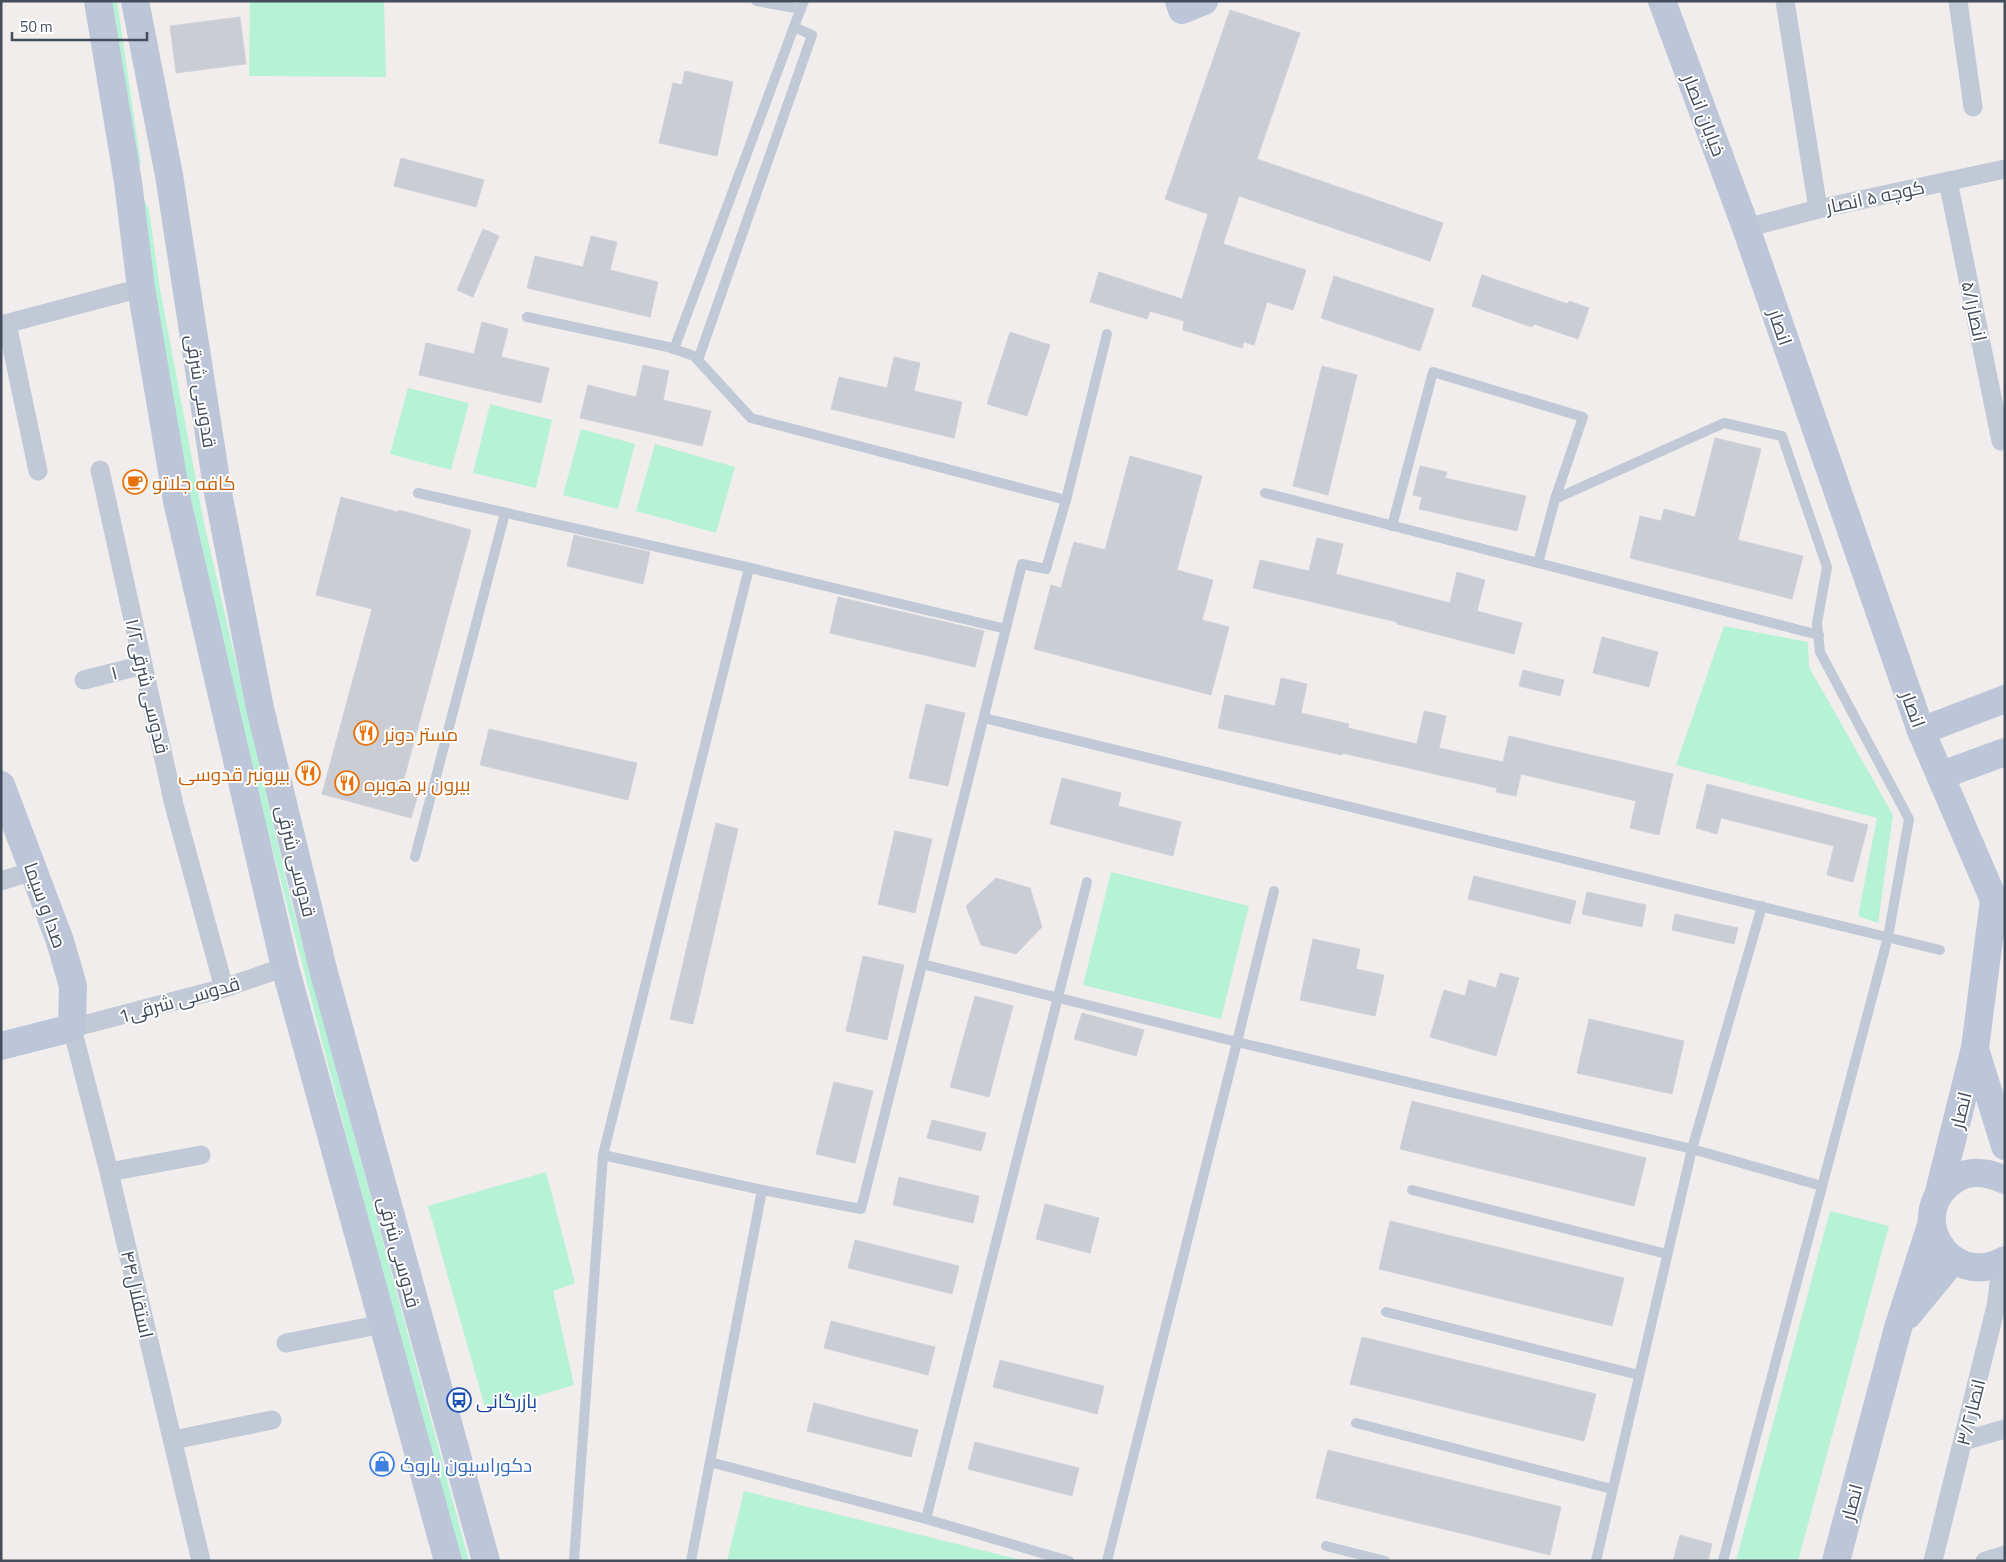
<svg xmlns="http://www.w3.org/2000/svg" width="2006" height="1562" viewBox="0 0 2006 1562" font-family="'Titillium Web',Cairo,sans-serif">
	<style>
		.green { fill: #b6f2d6 }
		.building { fill: #cbcdd5; stroke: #d0d1d9 }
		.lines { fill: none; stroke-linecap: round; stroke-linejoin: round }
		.lane { stroke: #c1c9d6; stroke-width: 10 }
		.street { stroke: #c1c9d6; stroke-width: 19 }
		.secondary { stroke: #bdc6d8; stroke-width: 28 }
		.labels { text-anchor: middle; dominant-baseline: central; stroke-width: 4; stroke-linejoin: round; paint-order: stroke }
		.street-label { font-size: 19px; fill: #434d5c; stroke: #fff }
		.food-label { font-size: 19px; fill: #c56008; stroke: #fff; text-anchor: start }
		.transit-label { font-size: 19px; fill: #164399; stroke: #fff; text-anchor: start }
		.shop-label { font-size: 19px; fill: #366cbe; stroke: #fff; text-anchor: start }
	</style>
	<rect width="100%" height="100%" fill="#f0edec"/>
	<g class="green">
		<polygon points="108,1 117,1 141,165 136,167"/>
		<polygon points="250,1 384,1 386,77 249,76"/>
		<polygon points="143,198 149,210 160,289 204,523 291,901 469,1561 460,1561 378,1259 245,742 181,459 153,299"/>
		<polygon points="408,388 469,403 451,470 390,454"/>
		<polygon points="490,404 552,420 536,488 473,473"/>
		<polygon points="581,429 635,444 618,509 563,495"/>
		<polygon points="655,444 735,467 716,533 636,511"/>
		<polygon points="1724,626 1808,642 1809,667 1893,815 1878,923 1858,916 1877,818 1676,765"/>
		<polygon points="1111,872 1249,906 1221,1019 1083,985"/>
		<polygon points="546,1172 575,1283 553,1291 574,1385 486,1411 428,1206"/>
		<polygon points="1830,1211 1889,1226 1798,1561 1736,1561"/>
		<polygon points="744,1491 1025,1561 727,1561"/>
	</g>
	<g class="building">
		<polygon points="1230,10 1300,33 1257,159 1443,223 1430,261 1239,196 1223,244 1306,270 1293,310 1267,302 1254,345 1244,342 1242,348 1183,330 1184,321 1150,311 1147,319 1090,302 1099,272 1182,299 1208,214 1165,199"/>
		<polygon points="240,17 246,64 176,73 170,26"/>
		<polygon points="685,71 733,82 717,156 659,143 673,83 682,85"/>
		<polygon points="401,158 484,180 476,207 394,186"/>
		<polygon points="483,229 499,236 473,297 457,290"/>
		<polygon points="591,236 617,242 610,270 658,282 650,317 527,288 535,256 583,267"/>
		<polygon points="1482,275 1568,304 1569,301 1589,308 1578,339 1534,324 1532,327 1472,306"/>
		<polygon points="1334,276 1434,309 1420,351 1321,318"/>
		<polygon points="482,322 508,329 501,357 549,368 541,403 419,375 426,343 474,354"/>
		<polygon points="1010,332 1050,345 1027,416 987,404"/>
		<polygon points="894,357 920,363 914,391 962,402 954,438 831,409 839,377 887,388"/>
		<polygon points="643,365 669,371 663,400 711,411 702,446 580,418 588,385 636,397"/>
		<polygon points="1322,366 1357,375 1328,495 1293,486"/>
		<polygon points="1715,438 1761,449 1738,540 1803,556 1792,599 1630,558 1640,516 1661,521 1664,509 1695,517"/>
		<polygon points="1130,456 1202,476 1177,570 1213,580 1202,620 1229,627 1211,695 1034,649 1051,585 1061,588 1074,542 1105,550"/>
		<polygon points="1420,466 1447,472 1445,478 1526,496 1517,531 1419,509 1422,497 1413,495"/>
		<polygon points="341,497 398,512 399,510 471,530 401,790 418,795 411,818 322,794 372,609 316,595"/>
		<polygon points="574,535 650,552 643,584 567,566"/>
		<polygon points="1317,538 1343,544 1336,574 1450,603 1457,572 1485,580 1477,611 1522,623 1514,654 1397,624 1397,622 1253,588 1260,560 1309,571"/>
		<polygon points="838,597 984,631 975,667 830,633"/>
		<polygon points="1602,637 1658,652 1649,687 1593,673"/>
		<polygon points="1523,670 1564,680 1560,696 1519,686"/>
		<polygon points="1281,678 1307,684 1301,713 1349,724 1348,728 1417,744 1424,711 1446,716 1439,748 1503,762 1509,736 1673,774 1659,835 1630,828 1636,801 1521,774 1516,796 1496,792 1497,788 1342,753 1342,755 1218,728 1225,695 1275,706"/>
		<polygon points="926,704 965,713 948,786 909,778"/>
		<polygon points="489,729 637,763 628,800 480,765"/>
		<polygon points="1062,778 1121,793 1118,806 1181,822 1173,856 1050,824"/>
		<polygon points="1707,784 1868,825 1853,882 1827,875 1834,846 1721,818 1717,834 1696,828"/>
		<polygon points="716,823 738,829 693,1024 670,1019"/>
		<polygon points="895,831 932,839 915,913 878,904"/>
		<polygon points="1474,876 1576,901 1570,924 1468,899"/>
		<polygon points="996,878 1030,888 1042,927 1016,954 981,945 966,906"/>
		<polygon points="1587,892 1646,905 1642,927 1582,914"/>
		<polygon points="1675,914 1738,928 1734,944 1672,930"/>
		<polygon points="1313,939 1360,949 1356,969 1384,975 1375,1016 1300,1000"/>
		<polygon points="863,956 904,965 887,1040 846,1031"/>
		<polygon points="1500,973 1519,978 1496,1056 1430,1037 1444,990 1465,996 1469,980 1496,988"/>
		<polygon points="975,996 1013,1006 989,1097 950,1087"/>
		<polygon points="1082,1013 1144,1030 1136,1056 1074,1039"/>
		<polygon points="1589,1019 1684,1041 1672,1094 1577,1073"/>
		<polygon points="834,1082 873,1091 855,1163 816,1154"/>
		<polygon points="1412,1101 1646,1158 1634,1206 1400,1149"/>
		<polygon points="932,1120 986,1133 981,1151 927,1138"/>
		<polygon points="899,1177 979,1196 973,1223 893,1205"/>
		<polygon points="1045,1204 1099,1218 1090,1253 1036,1239"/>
		<polygon points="1390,1221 1624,1278 1612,1326 1379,1269"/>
		<polygon points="855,1240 959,1266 952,1294 848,1268"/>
		<polygon points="831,1321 935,1347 928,1375 824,1348"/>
		<polygon points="1362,1337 1596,1394 1584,1441 1350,1384"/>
		<polygon points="1000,1360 1104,1386 1097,1414 993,1387"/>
		<polygon points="814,1403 918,1430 911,1457 807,1431"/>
		<polygon points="975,1442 1079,1468 1072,1496 968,1469"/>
		<polygon points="1328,1450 1561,1507 1550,1555 1316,1498"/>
		<polygon points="1680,1535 1712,1544 1708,1561 1673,1561"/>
	</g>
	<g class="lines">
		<g class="lane">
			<polyline points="756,1 801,9"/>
			<polyline points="793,29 804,1"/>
			<polyline points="527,317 668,347 694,356 751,418 1066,500"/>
			<polyline points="674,349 794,27 812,35 698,360"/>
			<polyline points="418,493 742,566 1006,629"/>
			<polyline points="1265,493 1819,635"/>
			<polyline points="1555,499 1724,423 1782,436 1827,567 1817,623 1820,652 1909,819 1888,937 1723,1561"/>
			<polyline points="1392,526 1433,372 1583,417 1555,499 1538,563"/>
			<polyline points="749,568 603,1155 762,1190"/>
			<polyline points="984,718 1940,950"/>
			<polyline points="415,857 505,513"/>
			<polyline points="1762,906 1692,1149 1822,1186"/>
			<polyline points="922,964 1237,1042 1274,891"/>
			<polyline points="1412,1190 1667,1254"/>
			<polyline points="1386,1312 1639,1375"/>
			<polyline points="1356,1423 1612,1489"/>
			<polyline points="710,1462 926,1519"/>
			<polyline points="1326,1546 1385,1561"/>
			<polyline points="574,1561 603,1155"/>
			<polyline points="691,1561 762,1190 861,1209 1022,564 1046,569 1066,500 1107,334"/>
			<polyline points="1069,1561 926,1519 1087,882"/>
			<polyline points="1107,1561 1237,1042 1692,1149 1596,1561"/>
		</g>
		<g class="street">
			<polyline points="1785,1 1818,209"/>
			<polyline points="1958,1 1973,107"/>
			<polyline points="1948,181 2001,441"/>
			<polyline points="1746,228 1818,209 2005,169"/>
			<polyline points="7,324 38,471"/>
			<polyline points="1,325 141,288"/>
			<polyline points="100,470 174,805 224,988"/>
			<polyline points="84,680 143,665"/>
			<polyline points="1,881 33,871"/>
			<polyline points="109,1172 201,1155"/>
			<polyline points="286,1343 383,1324"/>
			<polyline points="173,1440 272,1420"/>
			<polyline points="1963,1441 2005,1429"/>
			<polyline points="201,1561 109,1172 72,1028 224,988 285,967"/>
			<polyline points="1933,1561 1996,1306 2002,1262"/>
			<polyline points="1985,1561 2005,1555"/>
		</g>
		<g class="secondary">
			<polyline points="98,1 128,182 141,288 177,501 285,967 448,1561"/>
			<polyline points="135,1 169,175 218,493 260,708 324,973 486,1561"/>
			<polyline points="1179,1 1182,10 1204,1"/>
			<polyline points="1662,1 1746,228 1921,731 1994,900 1975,1048 1938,1196"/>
			<polyline points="1921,731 2005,699"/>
			<polyline points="1942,775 2005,752"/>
			<polyline points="1,785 60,941 73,986 72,1028 1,1046"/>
			<polyline points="1975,1049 2005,1146"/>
			<path d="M2005,1180C1990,1173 1973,1169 1957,1178C1901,1211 1948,1292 2005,1260"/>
			<polyline points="1908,1315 1953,1260"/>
			<polyline points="1836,1561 1898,1328 1931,1225"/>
		</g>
	</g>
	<defs>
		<g id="cafe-ring" transform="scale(1.25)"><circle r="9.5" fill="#fff" stroke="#e8710a" stroke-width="1.5"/><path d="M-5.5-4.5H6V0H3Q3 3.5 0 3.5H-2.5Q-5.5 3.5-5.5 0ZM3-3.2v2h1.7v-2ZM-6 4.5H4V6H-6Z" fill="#e8710a"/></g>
		<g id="restaurant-ring" transform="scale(1.25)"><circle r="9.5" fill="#fff" stroke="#e8710a" stroke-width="1.5"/><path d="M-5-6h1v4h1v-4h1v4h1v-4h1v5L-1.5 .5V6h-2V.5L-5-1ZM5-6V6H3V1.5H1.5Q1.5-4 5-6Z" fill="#e8710a"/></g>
		<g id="bus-ring" transform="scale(1.25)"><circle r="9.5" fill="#fff" stroke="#1a4fb4" stroke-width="1.5"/><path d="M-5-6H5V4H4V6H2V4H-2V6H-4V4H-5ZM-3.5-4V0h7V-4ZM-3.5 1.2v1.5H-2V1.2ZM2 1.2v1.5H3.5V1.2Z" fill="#1a4fb4"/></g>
		<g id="shop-ring" transform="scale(1.25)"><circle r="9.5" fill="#fff" stroke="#3f7fe0" stroke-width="1.5"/><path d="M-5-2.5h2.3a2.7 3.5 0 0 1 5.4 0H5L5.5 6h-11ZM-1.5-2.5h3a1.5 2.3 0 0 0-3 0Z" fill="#3f7fe0"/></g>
	</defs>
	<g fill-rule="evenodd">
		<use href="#cafe-ring" x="135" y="482"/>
		<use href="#restaurant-ring" x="366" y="733"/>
		<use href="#restaurant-ring" x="308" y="773"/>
		<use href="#restaurant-ring" x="347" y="783"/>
		<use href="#bus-ring" x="459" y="1400"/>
		<use href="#shop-ring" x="382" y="1464"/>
	</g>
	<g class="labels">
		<g class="street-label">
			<text transform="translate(1705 115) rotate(69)">خیابان انصار</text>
			<text transform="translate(1875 196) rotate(-12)">کوچه ۵ انصار</text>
			<text transform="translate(1975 311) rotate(78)">انصار۵/۱</text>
			<text transform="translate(1781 327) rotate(71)">انصار</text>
			<text transform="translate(202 391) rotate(81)">قدوسی شرقی</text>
			<text transform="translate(114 672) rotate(-14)">۱</text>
			<text transform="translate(148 686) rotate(77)">قدوسی شرقی۱/۲</text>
			<text transform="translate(1914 709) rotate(70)">انصار</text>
			<text transform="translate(297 861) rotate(76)">قدوسی شرقی</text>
			<text transform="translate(46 905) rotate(70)">صدا و سیما</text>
			<text transform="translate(179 999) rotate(-16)">1قدوسی شرقی</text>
			<text transform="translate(1960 1110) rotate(-76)">انصار</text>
			<text transform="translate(400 1252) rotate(75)">قدوسی شرقی</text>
			<text transform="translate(138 1294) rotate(77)">استقلال۴۴</text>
			<text transform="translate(1970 1412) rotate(-76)">انصار۳/۲</text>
			<text transform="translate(1851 1502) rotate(-75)">انصار</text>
		</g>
		<g class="food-label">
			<text x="152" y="482">کافه جلاتو</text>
			<text x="384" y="733">مستر دونر</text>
			<text x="290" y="773" text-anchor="end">بیرونبر قدوسی</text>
			<text x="364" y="783">بیرون بر هوبره</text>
		</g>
		<g class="transit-label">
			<text x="476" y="1400">بازرگانی</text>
		</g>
		<g class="shop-label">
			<text x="400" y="1464">دکوراسیون باروک</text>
		</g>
	</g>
	<rect width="2006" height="1562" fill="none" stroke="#434d5c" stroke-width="5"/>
	<path d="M12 32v8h135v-8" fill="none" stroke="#434d5c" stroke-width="2.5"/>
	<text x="20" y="32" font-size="15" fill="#434d5c" stroke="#ffffff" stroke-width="4" paint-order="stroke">50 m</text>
</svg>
